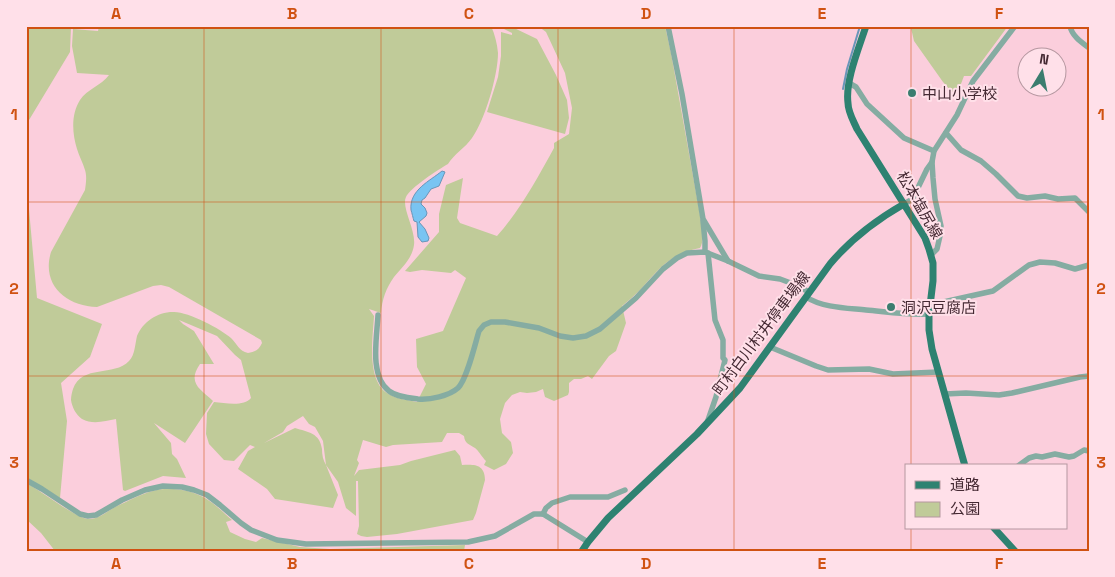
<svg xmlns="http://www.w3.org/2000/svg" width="1115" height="577" viewBox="0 0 1115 577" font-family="'Space Grotesk','Noto Sans JP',sans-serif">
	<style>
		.green { fill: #c0cb99; fill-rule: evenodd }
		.water { fill: #79c4f2; stroke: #6996b9 }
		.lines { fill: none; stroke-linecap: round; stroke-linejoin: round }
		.stream { stroke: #6996b9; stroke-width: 2 }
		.minor { stroke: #85aca2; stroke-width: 5.5 }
		.major { stroke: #2e8271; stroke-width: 7 }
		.grid { fill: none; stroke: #d05212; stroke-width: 1; stroke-opacity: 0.55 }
		.poi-dot { fill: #3b7d6f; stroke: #ffe0e9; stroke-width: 2 }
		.labels { text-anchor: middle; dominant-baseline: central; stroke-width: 4; stroke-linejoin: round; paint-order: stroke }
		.poi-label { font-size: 15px; fill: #452933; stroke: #ffe0e9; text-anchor: start }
		.street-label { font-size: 15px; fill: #452933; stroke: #ffe0e9 }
		.neatline { fill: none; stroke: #d05212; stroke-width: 2 }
		.grid-label { font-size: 16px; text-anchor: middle; font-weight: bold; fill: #d05212 }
	</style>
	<rect width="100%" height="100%" fill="#fbcedc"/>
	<g class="green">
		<polygon points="26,26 97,26 97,28 71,27 70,52 26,125"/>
		<path d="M99,26H491C495,35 497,43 498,53C498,75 485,120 472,138C465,148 454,154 448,164C439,169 410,188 406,197C401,207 416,230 414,245C412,259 402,267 394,277C386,288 382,300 381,313L369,309L374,316C373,337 366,379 387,393C396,399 407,400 417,402L426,384L417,367L416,339L443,331L466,278L455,270L451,273L422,270L410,272L405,271L439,232V214L446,185L463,178L457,218L460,223L497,236C520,210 537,179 554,148V143L569,134L572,108L565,73L546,32L538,26H665L671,53L700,215C701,225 705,240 700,248C669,254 659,269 640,290C634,296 628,301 622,306L626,323L616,351L609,356L592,379L588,376L581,379H574L569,383V392L568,395L554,401L545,397L543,389L536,392L527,393L520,392L512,395L505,403L500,419L502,433L511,442L513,453L506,464L494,470L484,465L486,461C482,457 478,450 475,448C469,444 465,444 464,436L459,433H447L442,442L393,445L386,447L363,440L357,460L359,463L354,476L359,470L400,465L411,461L455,450L460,456L462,465C474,464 485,464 485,480L476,513L473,520L397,534L367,537L361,536L357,534L359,526L358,481H356V516L346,508L338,482L326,465L338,495L333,508L275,499L267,489L238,469L248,451L255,447L250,445L234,461L224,460L209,444L206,434L207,413L214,402C225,403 244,407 251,398L241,360L235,355L217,336L179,320L183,324L194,331L214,364H200C187,383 200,389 213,401L185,443L154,423L171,443L172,454L177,459L186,478L163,476L125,491L123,490L116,419C105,421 93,425 82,419C76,415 72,407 71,400C71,396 72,392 73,389C82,364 114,377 129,361C135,355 135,344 137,336C143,322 157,312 173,312C187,311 221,329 231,338C237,344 239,351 248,353C255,352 259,350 262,343L261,340L169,287L161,285L153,286L97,307C66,306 41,285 51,252L85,190C86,183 87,176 85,170C83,163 79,156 77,149C72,133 71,114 80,100C87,89 101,86 109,75L77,73L72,46L73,29L98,31ZM303,416L309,424L315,427L323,441L326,465C323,460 322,455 322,449C320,433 308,432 295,428L264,443L283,432L287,426Z"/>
		<polygon points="498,26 510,26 537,39 556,75 567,100 569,118 565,134 487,112 498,77 501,56 501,32 512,35 512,33"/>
		<polygon points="912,26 1008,26 971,76 964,76 959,89 953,93 943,82 914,41 911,28"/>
		<polygon points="26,176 37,298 102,324 90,357 61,383 67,421 60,498 26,477"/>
		<path d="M26,483C40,490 77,519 89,519C99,519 109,510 117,506C129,501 140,494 153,491C169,486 191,490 205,498C215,504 224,513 232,520L226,522L230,532L245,539L256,542L262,538L300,547L330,549L465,545L464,551H55L41,533L26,519Z"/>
	</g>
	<path class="water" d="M442,171L445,172L439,186L431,189L425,198L422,200L421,204L425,208L427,213L426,216L419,222L425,229L429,238L428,241L422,242L418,237L417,222L414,221C413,218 412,213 411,210C409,190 430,181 442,171Z"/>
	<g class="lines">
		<polyline class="stream" points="843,89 847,69 860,26"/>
		<g class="minor">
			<polyline points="668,26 682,94 703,219 728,261"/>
			<path d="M1070,26C1072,36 1081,42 1089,48"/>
			<polyline points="849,83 856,87 867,104 904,138 934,151"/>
			<polyline points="946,133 961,150 981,161 996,174 1018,196 1027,198 1045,196 1058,199 1075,198 1089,212"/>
			<polyline points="904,204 911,200 914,196 927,169 932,162"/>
			<polyline points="703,221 705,241 705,252"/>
			<polyline points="931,255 937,249 940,236 941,226 935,199 933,178 932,162 934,151 957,115 973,81 1015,26"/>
			<path d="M806,297C823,308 847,308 866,310C888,312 907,315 929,314"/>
			<polyline points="930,305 993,291 1029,265 1040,262 1055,263 1075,269 1089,265"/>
			<path d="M378,315C377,337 369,376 389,391C397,397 409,398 418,399C430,400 449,396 458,388C467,379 475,344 479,331L484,325L491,322H505L539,328L560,336L573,338L586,336L600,329L636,298L663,269L677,258L687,253L705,252L728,261L759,276L780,279L796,285L809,292"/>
			<polyline points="770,347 816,366 828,370 869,369 893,374 938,372"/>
			<polyline points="945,394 966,393 999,395 1012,393 1080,377 1089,376"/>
			<polyline points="707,423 716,397 725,360 723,358 723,340 715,320 708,253"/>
			<polyline points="1018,466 1029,458 1036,456 1042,457 1055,454 1069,457 1074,456 1084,450 1089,451"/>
			<polyline points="26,480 42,489 80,514 88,516 96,515 122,500 145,490 163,486 182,487 194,490 207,495 220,505 241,523 251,530 277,540 306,544 468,542 495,536 534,514 543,514 588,542"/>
			<polyline points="543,514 546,508 552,503 570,497 608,497 625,490"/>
		</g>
		<g class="major">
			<path d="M866,26C859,48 845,81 848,103C848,112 853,120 857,129L925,238L929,249L933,263V281L929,314V330L932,349L965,466"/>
			<polyline points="994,528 1015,551"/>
			<path d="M582,551L588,542L608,518L697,434L740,388L830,264C851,239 876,220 904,204"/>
		</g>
	</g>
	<path class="grid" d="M204,26V551M381,26V551M558,26V551M734,26V551M911,26V466M26,202H1089M26,376H1089M911,528V551"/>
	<g class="poi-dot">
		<circle cx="912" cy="93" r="5"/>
		<circle cx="891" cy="307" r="5"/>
	</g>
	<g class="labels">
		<g class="poi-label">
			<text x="922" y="93">中山小学校</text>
			<text x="901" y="307">洞沢豆腐店</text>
		</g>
		<g class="street-label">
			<text transform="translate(920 205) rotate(60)">松本塩尻線</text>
			<text transform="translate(761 333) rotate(-53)">町村白川村井停車場線</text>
		</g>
	</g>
	<rect width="1115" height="577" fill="none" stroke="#ffe0e9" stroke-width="55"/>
	<rect x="905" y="464" width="162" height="65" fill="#ffe0e9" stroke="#b597a0"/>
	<rect x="915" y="481" width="25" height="8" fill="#2e8271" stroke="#b597a0"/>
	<text x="950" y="490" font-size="15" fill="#452933">道路</text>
	<rect x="915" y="502" width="25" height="15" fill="#c0cb99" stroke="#b597a0"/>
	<text x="950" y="514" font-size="15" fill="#452933">公園</text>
	<g transform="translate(1042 72) rotate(10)"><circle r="24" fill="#ffe0e9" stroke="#b597a0"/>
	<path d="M0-4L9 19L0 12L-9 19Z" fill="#3b7d6f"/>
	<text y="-8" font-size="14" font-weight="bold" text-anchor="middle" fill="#452933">N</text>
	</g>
	<rect x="28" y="28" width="1060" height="522" class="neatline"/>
	<g class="grid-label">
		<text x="116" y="19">A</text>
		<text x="292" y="19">B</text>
		<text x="469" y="19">C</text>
		<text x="646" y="19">D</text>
		<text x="822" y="19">E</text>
		<text x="999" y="19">F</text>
		<text x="14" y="120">1</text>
		<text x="1101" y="120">1</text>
		<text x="14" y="294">2</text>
		<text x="1101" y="294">2</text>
		<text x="14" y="468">3</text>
		<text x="1101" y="468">3</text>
		<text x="116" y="569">A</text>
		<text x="292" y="569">B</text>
		<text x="469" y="569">C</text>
		<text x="646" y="569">D</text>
		<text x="822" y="569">E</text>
		<text x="999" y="569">F</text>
	</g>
</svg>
